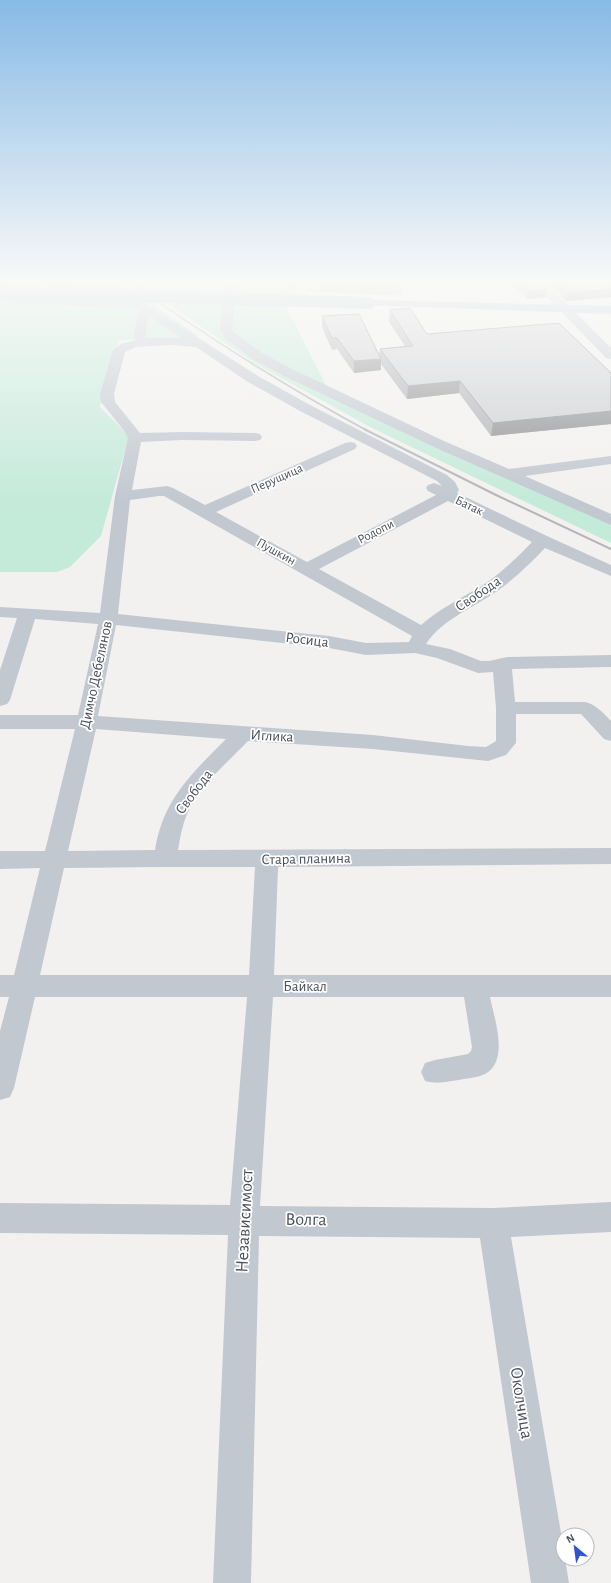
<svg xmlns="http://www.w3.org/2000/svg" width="611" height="1583" viewBox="0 0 611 1583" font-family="'Alegreya Sans',sans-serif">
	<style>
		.green { fill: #c4eada }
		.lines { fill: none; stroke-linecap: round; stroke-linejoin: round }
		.minor { fill: #c2c8d0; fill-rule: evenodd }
		.major { fill: #b3bbcb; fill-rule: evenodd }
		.rail-far1 { stroke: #b3b4b9; stroke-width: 1.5 }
		.rail { stroke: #b3b4b9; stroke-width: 2 }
		.major-bridge { stroke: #b3bbcb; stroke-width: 12 }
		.wall { fill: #b1b2b6 }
		.shaded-wall { fill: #909194 }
		.building { fill: #cecfd4; stroke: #909194 }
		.labels { text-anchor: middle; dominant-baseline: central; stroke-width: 3.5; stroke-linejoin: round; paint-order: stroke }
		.far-street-label { font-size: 13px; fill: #4a505b; stroke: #fff }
		.street-label { font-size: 15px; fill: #4a505b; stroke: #fff }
		.near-street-label { font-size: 18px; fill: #4a505b; stroke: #fff }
	</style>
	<rect width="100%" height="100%" fill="#f2f1f0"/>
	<polygon class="green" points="0,280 288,280 303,301 283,301 330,393 611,520 611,543 370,427 254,363 164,301 143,297 197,335 194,339 119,340 100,407 129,436 101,536 70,567 57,572 0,572"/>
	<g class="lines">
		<g class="minor">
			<path d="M10,280C45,280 81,283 117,285L121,286L123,288L121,290L117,291L64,289L15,283Z"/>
			<polygon points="227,280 239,280 234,296 226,296 224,294"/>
			<polygon points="283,280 294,280 298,288 296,290 288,290"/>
			<polygon points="307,280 319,280 316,292 308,292 306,290"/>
			<polygon points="390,280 402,280 402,292 400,294 392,294 390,292"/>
			<polygon points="531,280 543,280 611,348 611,359 606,358"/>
			<path d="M0,296L127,301L128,298H136L258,376L310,405L447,475L455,482L459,490L457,493L549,537L611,565V576L545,548C531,563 516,577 500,589C476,607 443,618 426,644L450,649L481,661H489L507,657L611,655V667L512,669L515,702H585C597,705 603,713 611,721V741L604,739L581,714H516V743L506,755L488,761L373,749L248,741C227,763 199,786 187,814C182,826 180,838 178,850L611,848V864L278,867L274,975H611V997H490C494,1018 510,1060 485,1074C479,1077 471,1078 464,1079C450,1081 438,1085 425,1081L421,1072L425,1063L435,1060L468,1054L471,1051L472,1047L464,997H273L260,1206L493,1208L611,1202V1232L511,1237L563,1545V1559H565L569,1583H531L480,1238L259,1236L251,1583H213L228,1235L0,1233V1203L230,1205L247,997H35L14,1088L10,1097L0,1100V1031L9,997H0V975H14L40,868L0,869V851H45L75,729H0V715H78L98,624L35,619L10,700L7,704L0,706V670L17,618L0,617V607L100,613L115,496L128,438L125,432L101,402L100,394L113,350L121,344L136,340L134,337L138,309L0,302ZM149,316L182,338H145ZM171,345L196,347L248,382L300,411L437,481L442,486L434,483L428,485L426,488L428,491L436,495L307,562L216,512L355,449L357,446L355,443L350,442L345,443L205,505L173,488L167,486L132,490L141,442L182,440L255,441L260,440L262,437L260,434L255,433L182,432L140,433L115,402L114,394L125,352L136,347ZM159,496H164L412,636L409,642L366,643L329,636L118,614L130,500ZM448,501L532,542C518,557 503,571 486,583C464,597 440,608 421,625L319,569ZM116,625L329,648L366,655L415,653L437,658L478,673L493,672L496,708V741L486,747L468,746L373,735L98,716ZM96,729L226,739C191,774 163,800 155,850L68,851ZM161,867H255L249,975H40L64,868Z"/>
			<polygon points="229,299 233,300 235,302 232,330 234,333 264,354 292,369 444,441 509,469 611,456 611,464 525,476 611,514 611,525 434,447 282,375 254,360 226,339 220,330 223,302 225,300"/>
		</g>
		<polygon class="major" points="369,300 611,306 611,314 365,305 363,303 365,301"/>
		<g class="rail-far1">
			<polyline points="131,280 147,292"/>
			<path d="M157,301C225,348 294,391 366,430"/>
		</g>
		<polyline class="rail" points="364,429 494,494 611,549"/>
		<polyline class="major-bridge" points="0,292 369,303"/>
	</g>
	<g class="wall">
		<polygon points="508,280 538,280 547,289 546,297 527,299"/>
		<polygon points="545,280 611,280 611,297 566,301"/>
		<polygon points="319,282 389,282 392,285 392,295 319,292"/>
		<polygon points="390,310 427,334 611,373 611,424 491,436 459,393 407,399 381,364 381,370 354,373 337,349 332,350 322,327 322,316 379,355 380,349 405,346 389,322"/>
	</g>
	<g class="shaded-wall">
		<polygon points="547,289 546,297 527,299 528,291"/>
		<polygon points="611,289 611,297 566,301 567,292"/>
		<polygon points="381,359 381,370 354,373 354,361"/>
		<polygon points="460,381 459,393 407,399 408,386"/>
		<polygon points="611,411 611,424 491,436 493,423"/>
	</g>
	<g class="building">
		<polygon points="320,280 389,280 389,282 392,285 319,282"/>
		<polygon points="517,280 538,280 547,289 528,291"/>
		<polygon points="554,280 611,280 611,289 567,292"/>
		<polygon points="410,308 427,334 559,323 611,373 611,411 493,423 460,381 408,386 380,349 413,346 390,310"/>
		<polygon points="359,314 381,359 354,361 337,338 332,338 322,316"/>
	</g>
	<linearGradient id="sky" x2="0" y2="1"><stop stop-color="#87bae6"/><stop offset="0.56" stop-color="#f9f9f8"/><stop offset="1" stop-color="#f9f9f8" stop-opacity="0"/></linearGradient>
	<rect width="611" height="502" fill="url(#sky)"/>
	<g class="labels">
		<g class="far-street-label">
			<text transform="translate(277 479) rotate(-24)">Перущица</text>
			<text transform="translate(469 506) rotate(26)">Батак</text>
			<text transform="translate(376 532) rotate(-27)">Родопи</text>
			<text transform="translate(276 552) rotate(29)">Пушкин</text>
		</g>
		<g class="street-label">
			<text transform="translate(478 594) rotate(-34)">Свобода</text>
			<text transform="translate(307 640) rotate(7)">Росица</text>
			<text transform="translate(96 675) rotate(-78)">Димчо Дебелянов</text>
			<text transform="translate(272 736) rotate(3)">Иглика</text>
			<text transform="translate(194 792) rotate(-53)">Свобода</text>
			<text transform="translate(306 859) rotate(-1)">Стара планина</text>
			<text x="305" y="986">Байкал</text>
		</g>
		<g class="near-street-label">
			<text transform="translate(306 1220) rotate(1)">Волга</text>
			<text transform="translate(245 1221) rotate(-87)">Независимост</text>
			<text transform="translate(521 1403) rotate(81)">Околчица</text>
		</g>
	</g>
	<g transform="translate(575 1547) rotate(331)"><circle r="19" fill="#ffffff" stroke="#b7b9bd"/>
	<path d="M0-3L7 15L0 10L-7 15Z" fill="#2f55ce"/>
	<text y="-6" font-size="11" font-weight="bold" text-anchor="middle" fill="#4a505b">N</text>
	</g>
</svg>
